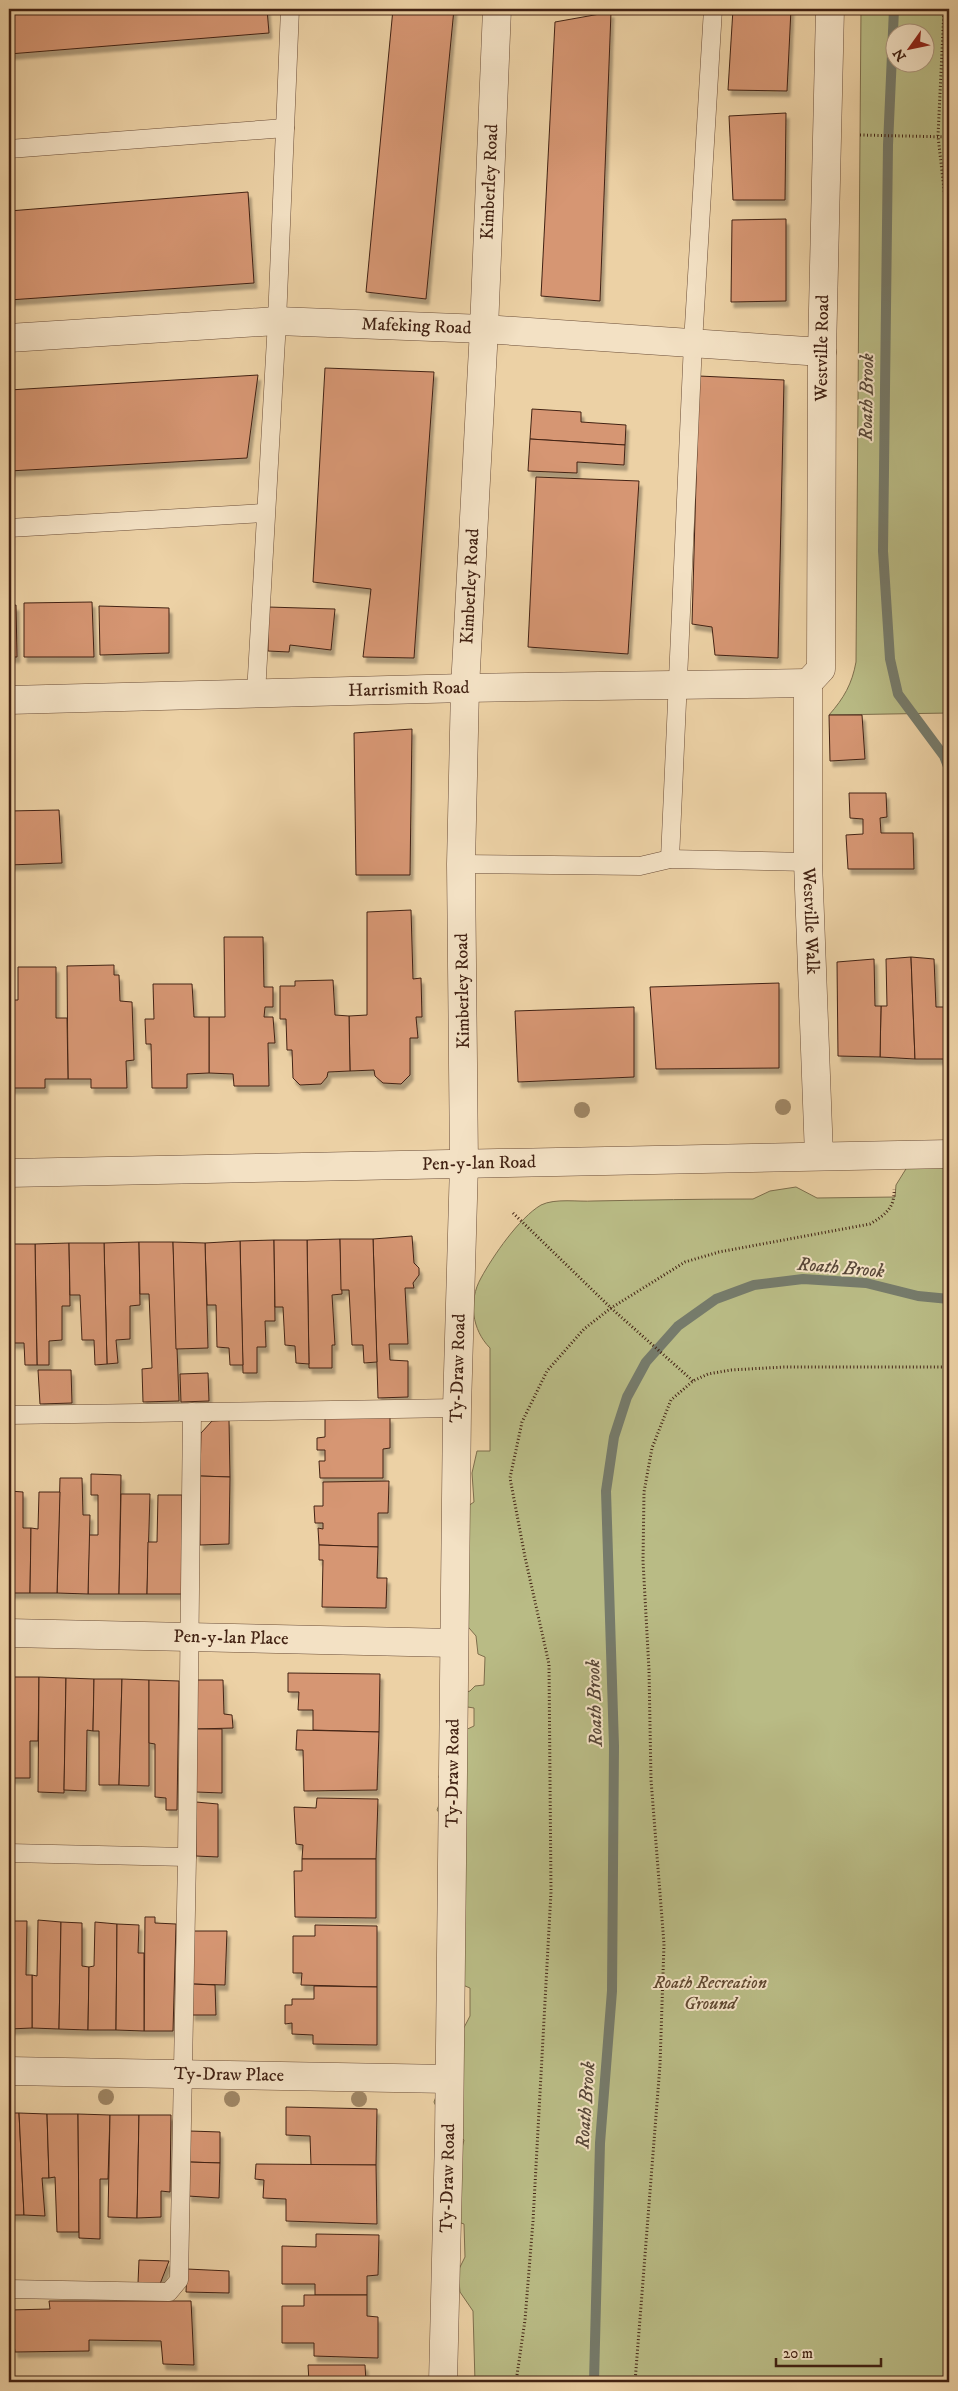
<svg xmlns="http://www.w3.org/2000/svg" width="958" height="2391" viewBox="0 0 958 2391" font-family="'IM FELL DW Pica',serif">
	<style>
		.green { fill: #b9bb85; stroke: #7e6e4c; fill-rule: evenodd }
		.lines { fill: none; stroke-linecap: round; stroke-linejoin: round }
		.stream { stroke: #767b6b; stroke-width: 10 }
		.building { fill: #d69673; stroke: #422213; filter: url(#shadow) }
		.service-casing { stroke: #6c4e38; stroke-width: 19 }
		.minor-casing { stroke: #6c4e38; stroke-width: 29 }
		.tertiary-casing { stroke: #6c4e38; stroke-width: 29 }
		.path { stroke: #422213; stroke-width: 3; stroke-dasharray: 1 2.5; stroke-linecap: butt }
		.service { stroke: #f3e1c4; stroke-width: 18 }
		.minor { stroke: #f3e1c4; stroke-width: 28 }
		.tertiary { stroke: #f3e1c4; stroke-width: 28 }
		.tree { fill: #9f8665 }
		.labels { text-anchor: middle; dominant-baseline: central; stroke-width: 4; stroke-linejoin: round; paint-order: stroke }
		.street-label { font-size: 18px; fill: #422213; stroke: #f3e1c4 }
		.park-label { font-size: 18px; font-style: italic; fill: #604830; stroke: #f3e1c4 }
		.water-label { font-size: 19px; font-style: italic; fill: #584738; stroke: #f3e1c4 }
	</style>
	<defs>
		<filter id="shadow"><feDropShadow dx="3" dy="5.5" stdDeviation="1" flood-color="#0004"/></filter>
	</defs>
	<rect width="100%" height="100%" fill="#ecd1a5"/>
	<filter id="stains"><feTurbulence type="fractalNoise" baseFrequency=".004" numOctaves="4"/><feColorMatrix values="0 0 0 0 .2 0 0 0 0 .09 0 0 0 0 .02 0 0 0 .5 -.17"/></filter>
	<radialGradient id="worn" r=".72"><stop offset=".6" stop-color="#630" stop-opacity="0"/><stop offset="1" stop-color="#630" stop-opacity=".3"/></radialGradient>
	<g class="green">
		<path d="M861,9H949V713L829,715C844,698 852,684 856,662ZM926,32V62H896V32Z"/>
		<path d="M949,1162V2382H475L473,2311L460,2292L458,2271L465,2257L464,2224L444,2217L464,2140L444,2123L434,2102L456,2043L470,2016V1988L458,1983L444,1819L437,1810L444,1792L439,1777L442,1765L461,1732L474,1726V1708L461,1706L460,1694L470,1691L475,1686L484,1685L485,1657L478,1654L476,1636L463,1621L462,1510L474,1502L472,1473L477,1451H490V1348C472,1330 468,1301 481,1278C493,1256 519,1218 541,1205C555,1198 579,1202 593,1201C647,1200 700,1199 753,1199L770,1191L796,1187L817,1198L895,1197L896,1185L909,1164Z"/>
	</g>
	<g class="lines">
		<g class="stream">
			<polyline points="894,9 888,145 883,551 890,659 898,694 944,756 949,769"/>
			<polyline points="594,2382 600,2143 612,1991 614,1746 606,1491 614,1437 627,1397 646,1362 678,1326 716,1299 754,1285 803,1279 866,1283 918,1296 949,1299"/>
		</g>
	</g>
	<g class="building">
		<polygon points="9,9 267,9 269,33 9,54"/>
		<polygon points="393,9 454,9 426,299 366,292"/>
		<polygon points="733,9 791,9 787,91 728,90"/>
		<polygon points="611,12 600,301 541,296 555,22"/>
		<polygon points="786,113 785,200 733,200 729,116"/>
		<polygon points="248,192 254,283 9,300 9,211"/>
		<polygon points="786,219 786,301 731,302 732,220"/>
		<polygon points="325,368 434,372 414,658 363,657 371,589 313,582"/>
		<polygon points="258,375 247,458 9,471 9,390"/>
		<polygon points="699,376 784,380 778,658 715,655 712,627 692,624"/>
		<polygon points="532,409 581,412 581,422 626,425 625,445 530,439"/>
		<polygon points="530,439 625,445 624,465 577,462 577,473 528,471"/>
		<polygon points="536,477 639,481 628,654 528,647"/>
		<polygon points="92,602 94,657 24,657 24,603"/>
		<polygon points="16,605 17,657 9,657 9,606"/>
		<polygon points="99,606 169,608 169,653 100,655"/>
		<polygon points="268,607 335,609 331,650 290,645 289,652 268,651"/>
		<polygon points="829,715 862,715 865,759 830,761"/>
		<polygon points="412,729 410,875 356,875 354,733"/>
		<polygon points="849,793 886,793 887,817 880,818 881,833 913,833 914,869 848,869 846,835 863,834 863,819 850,818"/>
		<polygon points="59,810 62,863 9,865 9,811"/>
		<polygon points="411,910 413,979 421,978 422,1017 416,1017 418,1038 410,1038 410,1075 401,1084 383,1083 375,1076 374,1070 350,1071 349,1016 367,1015 367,912"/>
		<polygon points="224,937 263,937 264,987 273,987 273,1007 265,1007 264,1017 273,1017 275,1043 268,1043 269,1086 234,1086 233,1074 209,1073 209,1017 225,1017"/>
		<polygon points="947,954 949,954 949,1059 946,1059 945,1007 949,1008"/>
		<polygon points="911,957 915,1059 880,1057 881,1006 887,1006 886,959"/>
		<polygon points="911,957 934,959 936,1007 945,1007 946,1059 915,1059"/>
		<polygon points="874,959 875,1006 881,1006 880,1057 838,1056 837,962"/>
		<polygon points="114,965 114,975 119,975 120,1001 132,1002 134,1060 126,1061 127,1088 91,1088 91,1079 68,1079 67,966"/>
		<polygon points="18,967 56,967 56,1018 67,1018 68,1079 45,1079 45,1088 10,1088 9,1000 18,1000"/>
		<polygon points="333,980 335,1015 349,1016 350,1071 328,1072 327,1077 321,1084 300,1085 293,1078 292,1050 287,1050 286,1019 280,1019 280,986 295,986 295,981"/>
		<polygon points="779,983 779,1068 656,1069 650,987"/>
		<polygon points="153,984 192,984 194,1017 209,1017 209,1073 187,1074 187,1088 152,1088 151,1044 146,1044 145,1019 154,1019"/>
		<polygon points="634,1007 634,1077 518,1082 515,1011"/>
		<polygon points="412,1236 414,1263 419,1268 419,1275 413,1283 414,1288 405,1288 408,1344 389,1344 390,1360 408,1361 408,1397 378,1398 373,1239"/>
		<polygon points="340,1239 342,1294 332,1295 335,1345 332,1345 332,1368 309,1368 307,1240"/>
		<polygon points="340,1239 373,1239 377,1362 364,1363 363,1345 352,1345 349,1290 341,1290"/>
		<polygon points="274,1240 275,1321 265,1321 266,1347 257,1347 257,1373 243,1373 240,1241"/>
		<polygon points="274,1240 307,1240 309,1364 296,1363 295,1346 285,1345 283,1307 275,1307"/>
		<polygon points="240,1241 243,1365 230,1365 229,1348 217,1347 216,1305 207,1305 205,1243"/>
		<polygon points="139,1242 140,1305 130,1306 130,1339 116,1340 118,1363 107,1364 104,1243"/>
		<polygon points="139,1242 173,1242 179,1401 143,1402 142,1369 152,1368 149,1294 140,1294"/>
		<polygon points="173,1242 205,1243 208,1348 176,1349"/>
		<polygon points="69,1243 70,1306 62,1306 62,1340 49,1341 49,1365 37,1365 35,1244"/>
		<polygon points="69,1243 104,1243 107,1364 95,1365 94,1340 82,1340 80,1295 70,1295"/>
		<polygon points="9,1244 35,1244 37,1365 25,1365 24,1343 12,1343 12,1329 9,1329"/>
		<polygon points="38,1370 71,1370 72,1403 40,1404"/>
		<polygon points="208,1373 209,1401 181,1402 180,1374"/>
		<polygon points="390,1417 390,1448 383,1449 383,1478 320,1478 319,1461 325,1461 325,1450 317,1450 317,1438 325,1437 325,1418"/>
		<polygon points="229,1420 230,1477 200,1476 201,1433 212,1421"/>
		<polygon points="91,1474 121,1475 119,1594 88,1594 89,1535 98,1535 98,1495 91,1495"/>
		<polygon points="200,1476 230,1477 229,1544 200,1545"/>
		<polygon points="60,1478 82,1478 83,1515 90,1515 88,1594 57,1593"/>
		<polygon points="389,1481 388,1513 378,1513 378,1547 319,1545 318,1528 323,1529 323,1523 315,1523 314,1506 323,1506 323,1482"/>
		<polygon points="9,1491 23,1492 23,1528 31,1528 30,1593 9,1593"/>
		<polygon points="39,1492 60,1492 57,1593 30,1593 31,1528 38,1529"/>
		<polygon points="121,1494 150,1494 147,1594 119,1594"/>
		<polygon points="158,1495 182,1495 182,1594 147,1594 148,1542 157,1542"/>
		<polygon points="319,1545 378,1547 377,1578 387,1578 386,1608 322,1607 323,1560 319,1560"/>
		<polygon points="288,1673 380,1674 379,1732 313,1730 313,1710 298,1710 299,1692 288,1692"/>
		<polygon points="9,1677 10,1677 9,1748"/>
		<polygon points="10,1677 39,1677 38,1741 30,1741 30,1778 9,1778"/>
		<polygon points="39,1677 66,1678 64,1793 38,1792"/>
		<polygon points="66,1678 94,1679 93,1731 87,1730 86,1791 64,1790"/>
		<polygon points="94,1679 122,1679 119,1785 99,1785 99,1731 93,1731"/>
		<polygon points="122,1679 149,1680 149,1786 119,1785"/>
		<polygon points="149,1680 179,1681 177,1810 166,1810 166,1798 155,1797 155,1744 149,1743"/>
		<polygon points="197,1680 223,1680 224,1714 232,1715 233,1728 197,1729"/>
		<polygon points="197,1729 222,1729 222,1793 196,1792"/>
		<polygon points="297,1730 379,1732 377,1790 304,1791 303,1750 296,1750"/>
		<polygon points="317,1798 378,1799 376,1859 302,1859 303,1845 296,1844 294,1807 316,1808"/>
		<polygon points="196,1802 218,1804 218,1857 196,1856"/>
		<polygon points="302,1859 376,1859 376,1918 295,1917 294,1871 302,1871"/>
		<polygon points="145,1917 155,1917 155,1923 176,1924 173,2031 144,2031"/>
		<polygon points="38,1920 61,1922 59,2029 32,2028 32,1975 37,1976"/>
		<polygon points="9,1921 27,1921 26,1975 32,1975 32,2028 9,2029"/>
		<polygon points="61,1922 82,1923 82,1966 89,1967 88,2030 59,2029"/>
		<polygon points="95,1922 117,1924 116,2030 88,2030 89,1967 94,1966"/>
		<polygon points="117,1924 139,1925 138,1953 144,1953 144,2031 116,2030"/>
		<polygon points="315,1925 377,1926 377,1987 301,1985 302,1973 293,1973 293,1936 315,1936"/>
		<polygon points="193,1931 227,1931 225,1985 192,1984"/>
		<polygon points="192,1984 215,1985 216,2015 192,2015"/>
		<polygon points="314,1986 377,1987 377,2045 313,2044 313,2035 292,2034 292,2023 285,2024 285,2005 292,2005 292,1999 314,1999"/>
		<polygon points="286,2107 377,2109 376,2165 311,2165 310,2136 286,2135"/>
		<polygon points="9,2113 19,2113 24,2215 9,2215"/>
		<polygon points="19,2113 47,2114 49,2178 42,2178 45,2216 24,2215"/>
		<polygon points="47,2114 78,2114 79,2232 57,2232 55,2177 49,2178"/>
		<polygon points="78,2114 110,2115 108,2179 100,2179 100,2239 79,2238"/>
		<polygon points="110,2115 139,2115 137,2218 108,2217"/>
		<polygon points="139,2115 171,2115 170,2192 161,2191 161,2217 137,2218"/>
		<polygon points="190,2131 220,2132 220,2163 189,2162"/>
		<polygon points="189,2162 220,2163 219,2198 188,2196"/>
		<polygon points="256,2164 376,2165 377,2224 286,2221 286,2199 263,2198 264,2180 255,2179"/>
		<polygon points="316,2234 379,2235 378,2275 367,2276 367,2295 315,2295 315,2284 282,2284 282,2246 316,2247"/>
		<polygon points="139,2260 169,2261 160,2284 138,2283"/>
		<polygon points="187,2269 229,2271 229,2293 186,2292"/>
		<polygon points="304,2295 367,2295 367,2316 378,2317 378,2358 314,2356 314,2343 282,2343 282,2306 304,2306"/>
		<polygon points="49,2301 191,2301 194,2365 163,2364 161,2341 89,2340 89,2351 15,2352 9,2310 50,2309"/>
		<polygon points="308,2365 365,2365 366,2382 309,2382"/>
	</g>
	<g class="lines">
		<g class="service-casing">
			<g id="service">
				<polyline points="9,149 285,128"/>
				<polyline points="9,528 264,513"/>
				<polyline points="256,694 277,321 290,9"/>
				<polyline points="670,859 693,343 713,9"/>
				<polyline points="461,864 640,866 670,859 808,862"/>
				<polyline points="9,1415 457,1408"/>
				<polyline points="9,1853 187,1857"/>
				<polyline points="9,2289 169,2292 179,2280 187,1857 192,1412"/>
			</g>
		</g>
		<g class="minor-casing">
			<g id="minor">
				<path id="s1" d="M9,338L277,321L484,329L822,352"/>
				<path id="s2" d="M808,683L821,669L822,352L830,9"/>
				<path id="s3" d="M808,683V862L819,1156"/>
				<path id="s4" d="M9,700L465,688L808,683"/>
				<path id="s5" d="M9,1633L453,1643"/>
				<path id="s6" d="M9,2071L449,2079"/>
				<path id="s7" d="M443,2382L449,2137L457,1408L464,1164L461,864L465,688L484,329L497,9"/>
			</g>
		</g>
		<g class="tertiary-casing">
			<g id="tertiary">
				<path id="s8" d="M9,1173L949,1154"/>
			</g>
		</g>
		<g class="path">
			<polyline points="944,9 938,136 949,234"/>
			<polyline points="860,135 949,137"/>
			<polyline points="513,1213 611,1308 693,1381"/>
			<path d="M516,2382L525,2320L533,2221L551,1892L549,1664L525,1557L510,1478L522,1422L547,1371L584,1329L611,1308L685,1262L719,1252L870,1224C885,1215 895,1208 894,1189"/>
			<polyline points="635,2382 660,2065 664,1944 651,1780 649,1670 643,1561 644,1492 652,1448 671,1400 693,1381 708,1374 731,1370 784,1367 949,1367"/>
		</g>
		<use href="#service" class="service"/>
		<use href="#minor" class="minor"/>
		<use href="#tertiary" class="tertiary"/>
	</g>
	<g class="tree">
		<circle cx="783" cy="1107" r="8"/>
		<circle cx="582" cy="1110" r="8"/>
		<circle cx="106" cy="2097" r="8"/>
		<circle cx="232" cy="2099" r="8"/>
		<circle cx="359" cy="2099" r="8"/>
	</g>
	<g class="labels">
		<g class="street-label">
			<text stroke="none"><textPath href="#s7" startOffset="2201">Kimberley Road</textPath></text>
			<text stroke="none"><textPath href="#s1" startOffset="408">Mafeking Road</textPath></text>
			<text stroke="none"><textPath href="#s2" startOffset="340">Westville Road</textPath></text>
			<text stroke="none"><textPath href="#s7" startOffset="1796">Kimberley Road</textPath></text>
			<text stroke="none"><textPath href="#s4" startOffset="400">Harrismith Road</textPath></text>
			<text stroke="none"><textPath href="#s3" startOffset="238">Westville Walk</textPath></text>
			<text transform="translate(463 991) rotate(-91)">Kimberley Road</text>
			<text stroke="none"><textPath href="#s8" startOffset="470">Pen-y-lan Road</textPath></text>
			<text stroke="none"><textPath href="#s7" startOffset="1014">Ty-Draw Road</textPath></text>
			<text stroke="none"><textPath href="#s5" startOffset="222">Pen-y-lan Place</textPath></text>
			<text stroke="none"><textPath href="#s7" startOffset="609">Ty-Draw Road</textPath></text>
			<text stroke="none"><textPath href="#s6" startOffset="220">Ty-Draw Place</textPath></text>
			<text stroke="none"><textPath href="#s7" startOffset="204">Ty-Draw Road</textPath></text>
		</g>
		<g class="park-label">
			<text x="710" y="1983">Roath Recreation<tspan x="710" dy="21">Ground</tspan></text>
		</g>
		<g class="water-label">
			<text transform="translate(867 397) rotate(-89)">Roath Brook</text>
			<text transform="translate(841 1268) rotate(5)">Roath Brook</text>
			<text transform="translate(595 1703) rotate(-92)">Roath Brook</text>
			<text transform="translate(586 2105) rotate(-86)">Roath Brook</text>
		</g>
	</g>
	<rect width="958" height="2391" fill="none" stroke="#ecd1a5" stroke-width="30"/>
	<rect x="10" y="10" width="938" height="2371" fill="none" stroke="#422213" stroke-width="2.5"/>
	<rect x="15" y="15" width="928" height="2361" fill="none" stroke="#422213"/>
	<g transform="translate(910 48) rotate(237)"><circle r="24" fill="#f3e1c4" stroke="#ac957d"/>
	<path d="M0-4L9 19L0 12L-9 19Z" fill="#8f2418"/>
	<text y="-8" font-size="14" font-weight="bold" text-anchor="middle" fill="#422213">N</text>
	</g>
	<path d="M776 2358v8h105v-8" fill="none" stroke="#422213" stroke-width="2.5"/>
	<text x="783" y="2358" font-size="15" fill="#422213" stroke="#f3e1c4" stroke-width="4" paint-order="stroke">20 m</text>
	<rect width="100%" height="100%" filter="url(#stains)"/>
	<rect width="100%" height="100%" fill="url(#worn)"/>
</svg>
